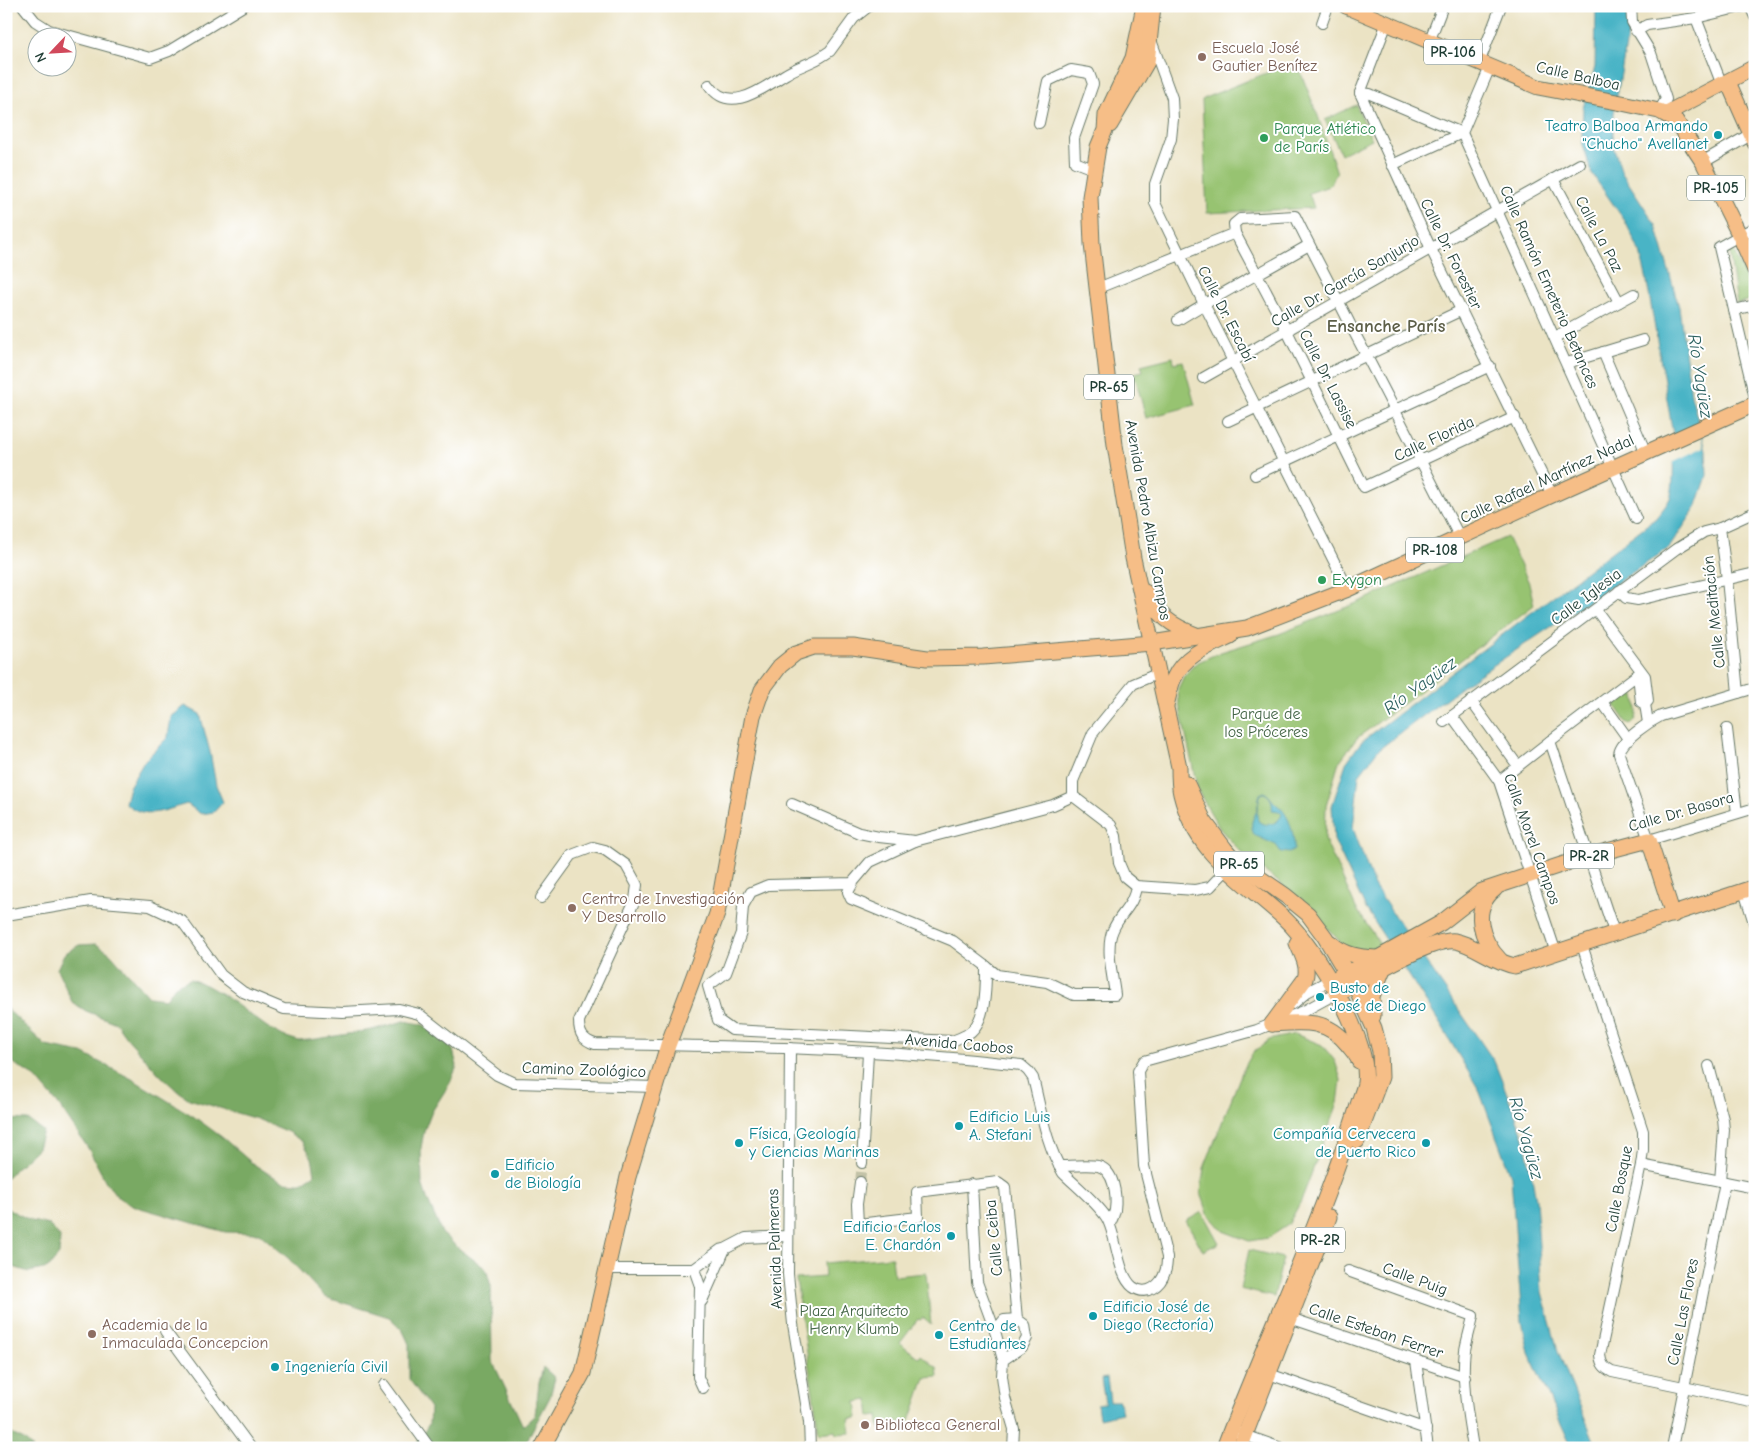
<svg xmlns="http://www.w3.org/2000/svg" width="1761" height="1454" viewBox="0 0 1761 1454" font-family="'Comic Neue',sans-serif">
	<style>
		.green { fill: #97c371; stroke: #5b8052 }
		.forest { fill: #79a963; stroke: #4c734c }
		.water { fill: #49b4c6; stroke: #34787d; fill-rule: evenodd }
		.pier { fill: #ebe3c4 }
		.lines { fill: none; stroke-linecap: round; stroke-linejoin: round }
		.minor-tunnel { stroke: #c2c2a7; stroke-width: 10; stroke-dasharray: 10 5; stroke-linecap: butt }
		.minor-casing { stroke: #676; stroke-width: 12 }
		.tertiary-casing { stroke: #676; stroke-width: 13 }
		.primary-casing { stroke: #676; stroke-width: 17 }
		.minor { stroke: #fff; stroke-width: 10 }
		.tertiary { stroke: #fff; stroke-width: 11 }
		.primary { stroke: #f6be87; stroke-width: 15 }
		.education-dot { fill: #8d6e63; stroke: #fff; stroke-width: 2 }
		.culture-dot { fill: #0f9aa8; stroke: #fff; stroke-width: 2 }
		.leisure-dot { fill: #2e9e5b; stroke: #fff; stroke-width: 2 }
		.labels { text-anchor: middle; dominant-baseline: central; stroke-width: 4; stroke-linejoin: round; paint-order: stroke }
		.shield { fill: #fff; stroke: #627771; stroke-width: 1 }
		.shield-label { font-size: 15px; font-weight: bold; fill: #1f3d34 }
		.education-label { font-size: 16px; fill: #785e54; stroke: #fff; text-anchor: start }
		.street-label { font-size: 16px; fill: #1f3d34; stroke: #fff }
		.culture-label { font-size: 16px; fill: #0d838f; stroke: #fff; text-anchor: start }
		.leisure-label { font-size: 16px; fill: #27864d; stroke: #fff; text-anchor: start }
		.park-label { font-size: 16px; fill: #436546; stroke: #fff }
		.neighbourhood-label { font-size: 18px; font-weight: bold; fill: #5d5f48; stroke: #fff }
		.water-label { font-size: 18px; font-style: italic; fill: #2c6160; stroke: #fff }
	</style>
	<rect width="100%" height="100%" fill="#fff"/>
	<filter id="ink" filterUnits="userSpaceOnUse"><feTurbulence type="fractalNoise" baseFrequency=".02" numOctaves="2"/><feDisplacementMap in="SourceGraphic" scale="10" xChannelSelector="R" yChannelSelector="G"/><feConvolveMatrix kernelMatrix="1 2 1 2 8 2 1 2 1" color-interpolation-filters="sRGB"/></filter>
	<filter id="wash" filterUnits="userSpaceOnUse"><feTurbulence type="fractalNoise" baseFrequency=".0096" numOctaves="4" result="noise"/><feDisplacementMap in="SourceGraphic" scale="20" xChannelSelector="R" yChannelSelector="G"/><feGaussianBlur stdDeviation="1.12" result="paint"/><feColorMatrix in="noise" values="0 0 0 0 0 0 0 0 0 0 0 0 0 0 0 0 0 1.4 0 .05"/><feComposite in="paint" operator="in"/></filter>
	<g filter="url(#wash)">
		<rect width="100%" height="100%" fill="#ebe3c4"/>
		<g class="green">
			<polygon points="1296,61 1318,116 1337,173 1329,186 1309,193 1314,208 1207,213 1202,100 1207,97"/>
			<polygon points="1356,105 1372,139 1341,154 1325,120"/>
			<polygon points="1729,250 1733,250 1755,298 1737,304"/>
			<polygon points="1173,357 1174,363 1183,361 1195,405 1146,418 1134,373 1143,371 1141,365"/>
			<polygon points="1507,537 1529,583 1534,605 1357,738 1339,762 1326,806 1325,840 1356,908 1381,946 1363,953 1346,948 1300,899 1245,856 1220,829 1198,791 1179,704 1178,689 1184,676 1196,663 1221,652 1279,634 1352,605"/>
			<path d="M1630,690L1635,695C1636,705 1641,720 1630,724L1626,722L1614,704C1616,697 1623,690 1630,690Z"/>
			<polygon points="1295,1034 1322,1045 1335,1061 1341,1080 1338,1103 1301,1201 1288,1225 1268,1238 1249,1241 1223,1231 1208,1214 1201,1192 1204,1168 1242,1072 1252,1054 1269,1040"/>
			<polygon points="1202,1212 1219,1243 1203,1251 1186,1221"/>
			<polygon points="1249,1250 1283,1258 1274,1297 1240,1289"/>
			<polygon points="892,1257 894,1276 926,1273 931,1325 923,1318 920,1320 918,1319 900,1343 919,1358 921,1355 937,1368 938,1377 925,1378 910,1421 892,1423 892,1427 880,1429 878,1416 870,1417 868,1400 856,1402 858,1418 849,1419 851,1433 837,1434 836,1431 819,1433 796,1279 825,1277 824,1263"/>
		</g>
		<g class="forest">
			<polygon points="96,944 110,953 149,997 166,999 175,986 190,979 206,985 222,994 267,1027 283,1036 299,1041 317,1039 372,1030 404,1021 421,1024 437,1032 453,1050 457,1066 450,1083 431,1113 424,1131 421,1148 422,1183 428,1201 442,1233 457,1247 486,1269 491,1286 492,1360 523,1426 535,1415 539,1383 543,1367 555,1378 550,1397 526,1442 520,1448 414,1448 429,1424 430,1408 409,1379 409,1344 402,1329 389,1317 325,1297 288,1258 259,1233 225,1232 130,1205 116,1195 106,1182 88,1148 58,1104 36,1078 6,1058 6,1008 46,1046 82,1053 132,1079 193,1116 223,1138 252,1163 269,1174 284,1182 301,1183 315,1174 312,1158 303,1142 288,1132 257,1119 189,1099 173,1087 160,1075 126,1037 116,1023 86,1011 72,1002 57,969 64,954 79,945"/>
			<polygon points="6,1119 28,1120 43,1131 38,1148 6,1178"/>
			<polygon points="6,1208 32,1221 49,1225 60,1237 59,1255 48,1268 29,1272 13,1267 6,1262"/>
			<polygon points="6,1431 24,1440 33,1448 6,1448"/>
		</g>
		<g class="water">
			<path d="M1596,6H1629V28L1614,113L1613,145L1622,173L1656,225L1679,307L1691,395L1706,450L1707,476L1696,508L1669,548L1464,685L1378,750L1359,775L1353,828L1374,886L1494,1061L1524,1137L1536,1199L1542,1292L1558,1351L1597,1448H1572L1529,1353L1522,1321L1511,1176L1479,1090L1442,1027L1365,907L1334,840L1332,806L1346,763L1361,742L1656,518C1661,511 1669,503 1671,495C1675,477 1672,458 1674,440L1646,276L1640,252L1625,221L1592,174L1583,145L1582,134L1583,108L1595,67Z"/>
			<path d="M185,706L200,714L210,752L216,785L223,802L214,812L201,814L187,804C164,810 146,821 125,803L129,787L145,760L168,737L171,717Z"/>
			<path d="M1264,792C1269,795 1270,797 1273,801C1276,805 1281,807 1284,812C1291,821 1295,840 1294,850L1289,853L1281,852L1276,845L1254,835C1248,820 1255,819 1258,806C1259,801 1258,799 1260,794ZM1264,793C1271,796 1273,803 1272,810L1279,811L1282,814C1279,824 1267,827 1259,822C1255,816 1258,801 1261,794Z"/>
			<polygon points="1107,1378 1110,1401 1119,1401 1122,1413 1099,1418 1097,1404 1105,1403 1101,1379"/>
		</g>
		<polygon class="pier" points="1699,424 1704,447 1670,463 1671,440"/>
	</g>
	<g filter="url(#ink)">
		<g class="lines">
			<polyline class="minor-tunnel" points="860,1182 862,1163"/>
			<g class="minor-casing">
				<g id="minor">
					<polyline points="23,6 35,21 49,30 150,58 169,51 243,6"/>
					<polyline points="1631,6 1632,22 1651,53 1666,99 1659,111"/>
					<polyline points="1750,6 1755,17"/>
					<polyline points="1696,18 1722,85"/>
					<polyline points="1322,23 1328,6"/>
					<polyline points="1387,23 1360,93 1431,249 1552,495"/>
					<polyline points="1636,31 1647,25 1696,18 1745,6"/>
					<polyline points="1151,40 1172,98 1173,119 1171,139 1155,184 1155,203 1204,304 1348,589"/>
					<polyline points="1429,42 1443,6"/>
					<polyline points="1479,63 1501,6"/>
					<polyline points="1490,67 1462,133 1636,519"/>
					<path d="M709,85C730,116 764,87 786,74C798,66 813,63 824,55L830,51L854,18L869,6"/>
					<polyline points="1360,93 1370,94 1462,133"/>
					<polyline points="1039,123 1048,81 1071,70 1089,73 1093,84 1074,138 1075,162 1093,169"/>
					<polyline points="1392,165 1462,133"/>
					<polyline points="1553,179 1619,302"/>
					<polyline points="1755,227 1719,247 1755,398"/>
					<polyline points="1098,288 1235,233"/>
					<polyline points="1734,310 1755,305"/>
					<path d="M1178,320C1221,293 1266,270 1309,245"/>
					<polyline points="1555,337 1634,294"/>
					<polyline points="1603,352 1646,453"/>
					<polyline points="1567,363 1643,340"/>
					<polyline points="1203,378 1580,164"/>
					<polyline points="1228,421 1462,310"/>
					<polyline points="1255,475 1490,366"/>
					<polyline points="1720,528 1727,579 1738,693"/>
					<path d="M1460,538C1425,469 1390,400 1354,332C1335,293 1314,255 1295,216L1240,219L1234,224L1235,233L1287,331L1364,487L1515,417"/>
					<polyline points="1619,591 1626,598 1638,600 1755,573"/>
					<polyline points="1596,610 1645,676 1648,701 1645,704"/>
					<polyline points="1638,675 1641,702 1645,704 1648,723"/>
					<path d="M1755,688L1661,716C1649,722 1621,740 1619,754L1649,840L1755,808"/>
					<polyline points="1471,701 1518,766"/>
					<polyline points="1602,702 1629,740"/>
					<polyline points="1452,716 1499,781 1556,953"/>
					<polyline points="1444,722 1676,549 1704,532 1720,528 1755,512"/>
					<polyline points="1727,729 1737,813"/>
					<polyline points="1550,741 1615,935"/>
					<polyline points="1499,781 1550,741 1641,672"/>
					<polyline points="1073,796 1073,781 1093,733 1133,684 1159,673"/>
					<polyline points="792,804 859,833 879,837 915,841 1053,805 1073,796 1111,825 1116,836 1119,863 1125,877 1136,886 1195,890 1210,887 1231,865"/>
					<path d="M853,883L768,885L751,892L743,906L741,933L726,973L708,986L718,1020L732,1030L952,1041C957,1039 962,1037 966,1035C987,1024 986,986 986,966L953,941L851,899L848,892L853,883V882L870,862L915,841"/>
					<polyline points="1744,891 1755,926"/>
					<path d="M541,898L572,855L593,847L605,850L626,865L637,885L635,900L579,1021C579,1034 583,1040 595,1044C737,1046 880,1048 1021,1065L1028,1071L1033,1078C1041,1110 1046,1145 1063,1173C1075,1185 1096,1202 1106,1217C1117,1234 1117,1275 1133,1287C1147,1297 1161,1285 1165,1272C1167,1267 1167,1262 1167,1257L1144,1166L1138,1071L1144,1061L1257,1030L1304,1011L1337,993"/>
					<polyline points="6,915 91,901 150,906 182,921 221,975 243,992 284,1009 342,1012 399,1009 419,1014 497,1075 514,1083 655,1087"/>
					<path d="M1582,945L1643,1131V1150L1641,1165L1600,1355C1601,1364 1604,1368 1612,1372L1755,1402"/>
					<path d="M986,966L997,975L1047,982L1074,995H1115C1113,977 1105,947 1113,930C1120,913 1134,906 1136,886"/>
					<polyline points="1293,1004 1307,992 1330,980"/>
					<polyline points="790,1048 788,1274 793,1324 809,1422 810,1448"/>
					<polyline points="1709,1066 1723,1119 1724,1130 1720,1181"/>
					<polyline points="862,1163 868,1053"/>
					<polyline points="1641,1165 1755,1188"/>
					<path d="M1059,1166C1068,1166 1089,1164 1098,1166C1114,1170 1117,1195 1115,1210C1114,1215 1112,1220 1110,1224"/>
					<polyline points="860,1182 857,1204 858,1224 918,1217 917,1192 998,1182 1005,1187 1017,1319"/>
					<polyline points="972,1184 977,1282 995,1331"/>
					<polyline points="607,1269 694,1269 720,1250 725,1249 746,1238 787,1236"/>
					<polyline points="694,1269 700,1286 698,1377 703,1388"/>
					<path d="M1348,1271L1473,1316C1471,1327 1467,1339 1465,1350C1461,1382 1468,1416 1473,1448"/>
					<polyline points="702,1301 725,1249"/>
					<polyline points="1284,1316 1465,1377"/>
					<polyline points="165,1331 251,1448"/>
					<polyline points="1003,1360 1022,1347 1027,1338 1025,1325 1017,1319 1004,1320 995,1331 1003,1360 1002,1376 1005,1398 1014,1429 1013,1448"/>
					<polyline points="1416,1361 1428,1448"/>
					<polyline points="1269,1374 1426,1429"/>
					<polyline points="384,1385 430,1448"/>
					<polyline points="1239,1433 1281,1448"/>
					<polyline points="1672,1448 1725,1182"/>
				</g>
			</g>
			<g class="tertiary-casing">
				<polyline id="tertiary" points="1703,162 1755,132"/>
			</g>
			<g class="primary-casing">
				<g id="primary">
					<path d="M1144,6L1133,58L1106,115L1105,130L1098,147L1090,197L1092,244L1115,445L1127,519L1133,558L1179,767C1179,776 1179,786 1181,794C1196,856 1242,879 1285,919C1316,948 1371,1041 1365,1083C1364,1090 1360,1098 1358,1105C1351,1129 1342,1152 1334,1175C1301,1267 1259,1356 1224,1448"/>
					<polyline points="1346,6 1538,87 1622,103 1659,111 1665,114 1676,121 1703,162 1740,236 1755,270"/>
					<polyline points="1728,82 1755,143"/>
					<polyline points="1665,114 1755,67"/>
					<polyline points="1110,125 1147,62 1153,6"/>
					<path d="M1145,592C1159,616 1170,625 1196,635"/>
					<path d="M1166,705C1169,696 1170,686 1174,678C1184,655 1209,646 1230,636"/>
					<polyline points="1187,784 1204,821 1225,849 1235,861 1286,896 1308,914 1325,937 1357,990 1374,1028 1380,1051 1381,1077 1357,1141"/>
					<path d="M1495,889C1470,909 1481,940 1500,960"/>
					<path d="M1331,943C1344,955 1359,957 1376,958"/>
					<polyline points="1338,977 1378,958 1441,923 1482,891 1588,856 1649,840 1673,915"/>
					<path d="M1345,989C1367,977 1432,938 1455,941C1476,945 1493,962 1515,966L1755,887"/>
					<polyline points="1373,1016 1372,996 1383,969"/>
					<path d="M1272,1024C1302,1022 1327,1018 1348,1045C1352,1050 1357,1055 1359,1061"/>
					<path d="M1272,1024L1305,979C1309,966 1302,955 1297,943"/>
					<polyline points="542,1448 583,1373 628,1177 668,1045 717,914 753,716 762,690 780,666 796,653 814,647 853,647 927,658 983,657 1152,643 1247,628 1348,589 1552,495 1755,404"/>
					<polyline points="1240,1448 1329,1217"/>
				</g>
			</g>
			<use href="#minor" class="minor"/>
			<use href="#tertiary" class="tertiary"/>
			<use href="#primary" class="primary"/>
		</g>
	</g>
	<g class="education-dot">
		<circle cx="1202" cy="57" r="5"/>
		<circle cx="572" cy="908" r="5"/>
		<circle cx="92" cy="1334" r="5"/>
		<circle cx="865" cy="1425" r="5"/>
	</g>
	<g class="culture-dot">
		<circle cx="1718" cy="135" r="5"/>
		<circle cx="1320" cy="997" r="5"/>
		<circle cx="959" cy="1126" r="5"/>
		<circle cx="739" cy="1143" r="5"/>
		<circle cx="1426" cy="1143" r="5"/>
		<circle cx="495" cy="1174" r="5"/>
		<circle cx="951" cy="1236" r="5"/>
		<circle cx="1093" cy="1316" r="5"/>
		<circle cx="939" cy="1335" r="5"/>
		<circle cx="275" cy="1367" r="5"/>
	</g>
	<g class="leisure-dot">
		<circle cx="1264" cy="138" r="5"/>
		<circle cx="1322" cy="580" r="5"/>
	</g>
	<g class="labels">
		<g class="shield">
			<rect x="1424" y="39.5" width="58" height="25" rx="4"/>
			<rect x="1687" y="175.5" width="58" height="25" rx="4"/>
			<rect x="1084" y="374.5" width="50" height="25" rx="4"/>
			<rect x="1406" y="537.5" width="58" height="25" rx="4"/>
			<rect x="1564" y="843.5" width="50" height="25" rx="4"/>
			<rect x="1214" y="851.5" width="50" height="25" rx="4"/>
			<rect x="1295" y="1227.5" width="50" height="25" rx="4"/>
		</g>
		<g class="shield-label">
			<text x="1453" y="52">PR-106</text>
			<text x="1716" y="188">PR-105</text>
			<text x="1109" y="387">PR-65</text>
			<text x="1435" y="550">PR-108</text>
			<text x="1589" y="856">PR-2R</text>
			<text x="1239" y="864">PR-65</text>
			<text x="1320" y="1240">PR-2R</text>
		</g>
		<g class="education-label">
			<text x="1212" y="48">Escuela José<tspan x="1212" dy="18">Gautier Benítez</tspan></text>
			<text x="582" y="899">Centro de Investigación<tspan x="582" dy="18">Y Desarrollo</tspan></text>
			<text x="102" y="1325">Academia de la<tspan x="102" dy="18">Inmaculada Concepcion</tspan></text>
			<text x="875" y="1425">Biblioteca General</text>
		</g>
		<g class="street-label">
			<text transform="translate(1578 76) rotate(13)">Calle Balboa</text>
			<text transform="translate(1599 234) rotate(62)">Calle La Paz</text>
			<text transform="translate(1451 254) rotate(64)">Calle Dr. Forestier</text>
			<text transform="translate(1345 281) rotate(-30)">Calle Dr. García Sanjurjo</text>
			<text transform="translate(1549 287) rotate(66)">Calle Ramón Emeterio Betances</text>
			<text transform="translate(1226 314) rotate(63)">Calle Dr. Escabí</text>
			<text transform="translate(1328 379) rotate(63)">Calle Dr. Lassise</text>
			<text transform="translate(1434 439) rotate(-25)">Calle Florida</text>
			<text transform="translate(1547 479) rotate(-25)">Calle Rafael Martínez Nadal</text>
			<text transform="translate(1148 520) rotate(80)">Avenida Pedro Albizu Campos</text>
			<text transform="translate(1586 597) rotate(-37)">Calle Iglesia</text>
			<text transform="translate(1714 612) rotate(-96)">Calle Meditación</text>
			<text transform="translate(1681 812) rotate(-16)">Calle Dr. Basora</text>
			<text transform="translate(1532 839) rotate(70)">Calle Morel Campos</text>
			<text transform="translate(959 1044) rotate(5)">Avenida Caobos</text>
			<text transform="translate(584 1070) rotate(2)">Camino Zoológico</text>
			<text transform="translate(1619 1189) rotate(-79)">Calle Bosque</text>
			<text transform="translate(994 1238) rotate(-95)">Calle Ceiba</text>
			<text transform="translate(775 1249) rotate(-92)">Avenida Palmeras</text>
			<text transform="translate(1415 1279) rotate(20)">Calle Puig</text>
			<text transform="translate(1683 1312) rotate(-79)">Calle Las Flores</text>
			<text transform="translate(1376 1331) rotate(19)">Calle Esteban Ferrer</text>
		</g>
		<g class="culture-label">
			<text x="1708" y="126" text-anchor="end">Teatro Balboa Armando<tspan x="1708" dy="18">"Chucho" Avellanet</tspan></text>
			<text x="1330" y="988">Busto de<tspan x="1330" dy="18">José de Diego</tspan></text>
			<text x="969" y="1117">Edificio Luis<tspan x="969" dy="18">A. Stefani</tspan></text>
			<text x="749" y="1134">Física, Geología<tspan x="749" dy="18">y Ciencias Marinas</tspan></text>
			<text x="1416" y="1134" text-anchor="end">Compañía Cervecera<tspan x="1416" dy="18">de Puerto Rico</tspan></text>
			<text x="505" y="1165">Edificio<tspan x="505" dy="18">de Biología</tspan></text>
			<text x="941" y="1227" text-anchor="end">Edificio Carlos<tspan x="941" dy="18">E. Chardón</tspan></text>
			<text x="1103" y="1307">Edificio José de<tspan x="1103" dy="18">Diego (Rectoría)</tspan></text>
			<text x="949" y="1326">Centro de<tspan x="949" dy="18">Estudiantes</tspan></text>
			<text x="285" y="1367">Ingeniería Civil</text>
		</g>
		<g class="leisure-label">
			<text x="1274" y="129">Parque Atlético<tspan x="1274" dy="18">de París</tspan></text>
			<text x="1332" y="580">Exygon</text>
		</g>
		<g class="park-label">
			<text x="1266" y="714">Parque de<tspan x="1266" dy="18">los Próceres</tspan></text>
			<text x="854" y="1311">Plaza Arquitecto<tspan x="854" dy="18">Henry Klumb</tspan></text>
		</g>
		<g class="neighbourhood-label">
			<text x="1386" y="326">Ensanche París</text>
		</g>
		<g class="water-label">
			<text transform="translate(1700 376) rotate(81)">Río Yagüez</text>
			<text transform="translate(1420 686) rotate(-36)">Río Yagüez</text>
			<text transform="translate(1526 1138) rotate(74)">Río Yagüez</text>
		</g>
	</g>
	<rect width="1761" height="1454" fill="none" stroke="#fff" stroke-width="25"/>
	<g transform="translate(52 52) rotate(245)"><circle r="24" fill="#ffffff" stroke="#a5b1ae"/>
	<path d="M0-4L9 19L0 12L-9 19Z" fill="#d1495b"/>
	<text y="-8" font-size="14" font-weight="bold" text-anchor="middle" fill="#1f3d34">N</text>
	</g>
</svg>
